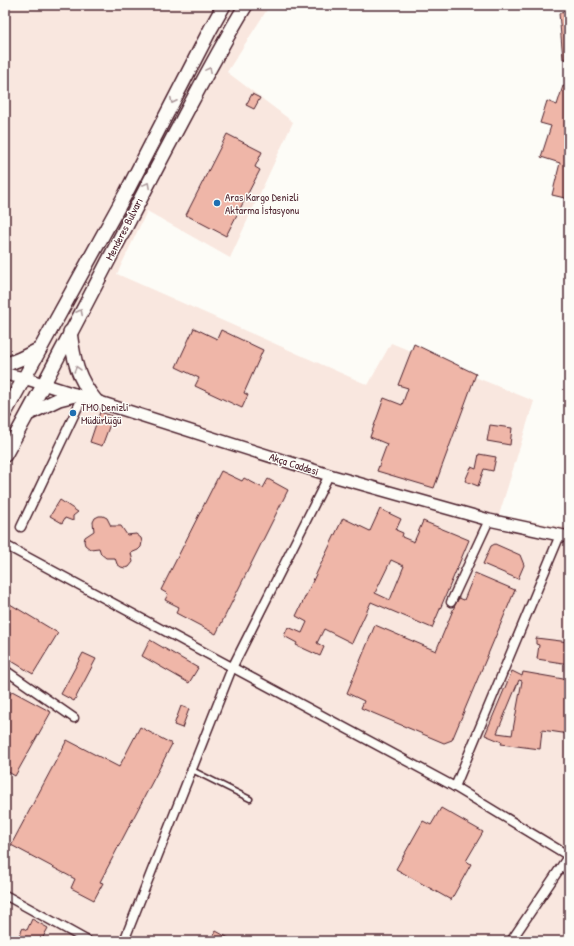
<svg xmlns="http://www.w3.org/2000/svg" width="574" height="946" viewBox="0 0 574 946" font-family="'Patrick Hand',sans-serif">
	<style>
		.built { fill: #f9e7df }
		.building { fill: #efb6a8; stroke: #4a1f2b; fill-rule: evenodd }
		.lines { fill: none; stroke-linecap: round; stroke-linejoin: round }
		.lane-casing { stroke: #4a1f2b; stroke-width: 7 }
		.street-casing { stroke: #4a1f2b; stroke-width: 11 }
		.secondary-casing { stroke: #4a1f2b; stroke-width: 14 }
		.primary-casing { stroke: #4a1f2b; stroke-width: 16 }
		.lane { stroke: #fdfcf7; stroke-width: 4 }
		.street { stroke: #fdfcf7; stroke-width: 8 }
		.secondary { stroke: #fdfcf7; stroke-width: 11 }
		.primary { stroke: #fdfcf7; stroke-width: 13 }
		.oneway { stroke: #ac999b }
		.poi-dot { fill: #1f6fb2; stroke: #fdfcf7; stroke-width: 1.5 }
		.labels { text-anchor: middle; dominant-baseline: central; stroke-width: 3; stroke-linejoin: round; paint-order: stroke }
		.poi-label { font-size: 11px; fill: #4a1f2b; stroke: #fdfcf7; text-anchor: start }
		.street-label { font-size: 11px; fill: #4a1f2b; stroke: #fdfcf7 }
	</style>
	<rect width="100%" height="100%" fill="#fdfcf7"/>
	<filter id="ink" filterUnits="userSpaceOnUse"><feTurbulence type="fractalNoise" baseFrequency=".025" numOctaves="2"/><feDisplacementMap in="SourceGraphic" scale="8" xChannelSelector="R" yChannelSelector="G"/><feConvolveMatrix kernelMatrix="1 2 1 2 8 2 1 2 1" color-interpolation-filters="sRGB"/></filter>
	<g filter="url(#ink)">
		<polygon class="built" points="5,5 270,5 227,72 293,122 230,258 147,211 117,274 368,385 391,343 534,401 499,515 569,528 569,941 5,941"/>
		<g class="building">
			<polygon points="569,12 569,59 563,59 559,13"/>
			<polygon points="563,86 569,88 569,199 552,195 560,163 541,157 551,126 540,123 547,101 557,105"/>
			<polygon points="252,94 260,98 254,109 246,105"/>
			<polygon points="227,134 262,152 255,167 260,170 226,236 186,215"/>
			<polygon points="194,328 217,339 221,330 263,350 244,393 248,395 242,408 195,386 199,378 176,367"/>
			<polygon points="414,344 476,374 434,488 377,471 387,444 370,437 384,398 402,405 408,388 398,385"/>
			<polygon points="100,412 113,416 102,446 90,442"/>
			<polygon points="490,425 512,428 510,445 487,441"/>
			<polygon points="479,454 496,457 493,471 484,469 478,486 465,481 471,467 476,469"/>
			<polygon points="221,471 242,481 244,478 263,488 268,479 288,490 216,634 176,613 179,607 165,600 168,594 161,590"/>
			<polygon points="60,500 78,512 73,516 73,521 65,518 62,523 50,516"/>
			<path d="M380,509L401,519L396,530L403,533L402,537L414,542L423,521L469,540L432,628L371,602L352,643L324,629L317,643L324,647L320,656L296,645L297,643L284,636L288,627L302,633L307,622L296,616L343,518L370,531ZM391,560L404,566L390,600L375,593Z"/>
			<polygon points="99,516 103,516 107,518 111,526 121,526 127,535 136,534 141,538 142,542 141,547 138,550 131,553 133,562 129,567 125,568 121,567 117,564 115,558 106,558 101,554 99,548 90,549 85,545 84,541 85,537 94,531 93,522 95,518"/>
			<polygon points="495,544 520,555 524,565 518,579 483,564 491,546"/>
			<polygon points="475,573 515,590 452,740 444,743 361,708 364,701 347,693 375,625 436,651 455,605 459,598 464,600"/>
			<polygon points="5,601 58,633 33,674 5,657"/>
			<polygon points="536,638 569,642 569,664 537,659 539,645 536,644"/>
			<polygon points="150,640 198,668 189,683 142,656"/>
			<polygon points="83,653 96,659 74,701 61,694"/>
			<path d="M512,671L522,676L523,672L569,680V734L542,730L540,749L501,744L502,742L485,735ZM519,680L522,681L512,735L497,733Z"/>
			<polygon points="12,691 51,712 15,776 5,770 5,703"/>
			<polygon points="181,706 189,709 182,728 174,725"/>
			<polygon points="140,727 172,744 100,882 103,883 94,900 71,888 75,879 11,845 67,740 119,767"/>
			<polygon points="441,808 483,832 466,861 471,864 451,900 396,869 423,821 431,825"/>
			<polygon points="32,919 48,928 41,941 16,941 23,928 27,930"/>
			<polygon points="216,931 234,941 210,941"/>
		</g>
		<g class="lines">
			<g class="lane-casing">
				<polyline id="lane" points="192,770 250,799"/>
			</g>
			<g class="street-casing">
				<g id="street">
					<polyline points="21,527 85,392"/>
					<polyline points="5,545 455,787 569,856"/>
					<polyline points="451,602 489,520"/>
					<polyline points="5,670 74,718"/>
					<polyline points="455,787 560,535"/>
					<polyline points="5,895 88,941"/>
					<polyline points="124,941 232,668 329,475"/>
					<polyline points="511,941 569,855"/>
				</g>
			</g>
			<g class="secondary-casing">
				<polyline id="secondary" points="5,374 24,378 329,475 489,520 569,537"/>
			</g>
			<g class="primary-casing">
				<g id="primary">
					<path d="M70,332C74,361 77,378 96,401"/>
					<polyline points="5,365 20,359 40,349"/>
					<polyline points="5,413 126,193 210,30 224,5"/>
					<polyline points="28,414 59,399 75,395"/>
					<path d="M5,455C66,346 121,234 180,124C201,84 222,44 246,5"/>
				</g>
			</g>
			<use href="#lane" class="lane"/>
			<use href="#street" class="street"/>
			<use href="#secondary" class="secondary"/>
			<use href="#primary" class="primary"/>
		</g>
		<defs><path id="oneway-chevron" d="M-2-3.5L2.5 0L-2 3.5" fill="none" stroke-width="1.6" stroke-linecap="round" stroke-linejoin="round"/></defs>
		<g class="oneway">
			<use href="#oneway-chevron" transform="translate(209 70) rotate(-62)"/>
			<use href="#oneway-chevron" transform="translate(173 101) rotate(117)"/>
			<use href="#oneway-chevron" transform="translate(147 185) rotate(-62)"/>
			<use href="#oneway-chevron" transform="translate(80 312) rotate(-63)"/>
			<use href="#oneway-chevron" transform="translate(77 369) rotate(-106)"/>
		</g>
	</g>
	<g class="poi-dot">
		<circle cx="217" cy="203" r="4"/>
		<circle cx="73" cy="413" r="4"/>
	</g>
	<g class="labels">
		<g class="poi-label">
			<text x="225" y="197">Aras Kargo Denizli<tspan x="225" dy="13">Aktarma İstasyonu</tspan></text>
			<text x="81" y="407">TMO Denizli<tspan x="81" dy="13">Müdürlüğü</tspan></text>
		</g>
		<g class="street-label">
			<text transform="translate(124 229) rotate(-63)">Menderes Bulvarı</text>
			<text transform="translate(294 464) rotate(18)">Akça Caddesi</text>
		</g>
	</g>
	<rect width="574" height="946" fill="none" stroke="#fdfcf7" stroke-width="20"/>
	<rect x="10" y="10" width="554" height="926" fill="none" stroke="#4a1f2b" stroke-width="1.5" filter="url(#ink)"/>
</svg>
